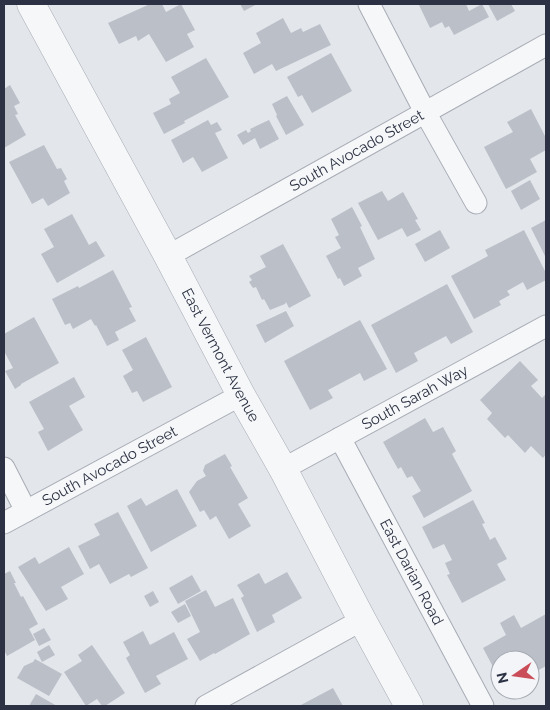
<svg xmlns="http://www.w3.org/2000/svg" width="550" height="710" viewBox="0 0 550 710" font-family="Raleway,sans-serif">
	<style>
		.building { fill: #bbbfc8 }
		.lines { fill: none; stroke-linecap: round; stroke-linejoin: round }
		.minor-casing { stroke: #a8acb5; stroke-width: 23 }
		.tertiary-casing { stroke: #a8acb5; stroke-width: 29 }
		.minor { stroke: #f6f7f9; stroke-width: 21 }
		.tertiary { stroke: #f6f7f9; stroke-width: 28 }
		.labels { text-anchor: middle; dominant-baseline: central; stroke-width: 4; stroke-linejoin: round; paint-order: stroke }
		.street-label { font-size: 15px; fill: #2c3243; stroke: #f3f5f8 }
	</style>
	<rect width="100%" height="100%" fill="#e3e6eb"/>
	<g class="building">
		<polygon points="150,4 162,4 166,12 181,4 195,30 187,34 194,47 166,62 149,34 138,41 136,36 119,44 108,23"/>
		<polygon points="240,4 257,4 244,11"/>
		<polygon points="421,4 466,4 469,11 482,4 489,17 454,35 449,26 445,28 442,22 430,28 419,5"/>
		<polygon points="488,4 511,4 515,11 497,21"/>
		<polygon points="283,18 291,33 301,28 303,32 320,24 331,45 276,71 272,64 254,74 243,53 261,43 256,33"/>
		<polygon points="331,53 352,91 312,113 302,95 298,97 287,77"/>
		<polygon points="206,58 229,97 184,121 185,123 164,134 153,113 171,104 169,99 180,93 171,77"/>
		<polygon points="10,85 20,103 14,106 18,114 15,115 26,135 4,148 4,89"/>
		<polygon points="287,96 304,125 286,135 276,116 277,115 272,104"/>
		<polygon points="531,109 546,138 546,150 530,159 537,172 506,189 484,147 513,132 507,122"/>
		<polygon points="208,120 211,125 217,122 222,130 215,133 228,158 202,172 193,157 183,163 171,140"/>
		<polygon points="269,120 279,139 260,149 255,138 243,145 237,135 246,130 248,133 251,131 250,129"/>
		<polygon points="44,145 57,169 61,168 67,179 64,181 70,193 48,206 43,198 32,204 9,162"/>
		<polygon points="530,180 540,199 521,210 511,191"/>
		<polygon points="382,191 388,201 403,192 418,219 415,220 421,230 407,237 402,228 378,240 358,203"/>
		<polygon points="352,207 362,226 360,227 375,259 358,268 362,276 344,286 340,278 338,279 326,256 341,248 335,237 339,235 331,219"/>
		<polygon points="72,214 89,245 96,241 105,256 57,283 41,254 54,247 44,229"/>
		<polygon points="546,220 546,258 531,228"/>
		<polygon points="440,230 450,248 425,262 415,244"/>
		<polygon points="524,230 546,273 546,280 527,290 523,282 507,291 510,295 499,301 501,305 474,319 451,276 488,256 485,250"/>
		<polygon points="283,244 311,296 289,308 286,302 285,304 270,310 264,299 262,300 256,287 253,288 249,282 252,280 249,276 266,267 260,256"/>
		<polygon points="113,270 132,307 129,308 136,321 115,332 119,340 107,346 96,325 95,326 91,319 73,329 70,323 65,325 52,299 78,286 79,288"/>
		<polygon points="447,284 473,332 451,344 446,336 414,353 418,361 396,373 371,325"/>
		<polygon points="286,311 294,326 265,343 256,325"/>
		<polygon points="34,317 59,363 21,384 21,385 15,389 5,371 13,368 4,351 4,334"/>
		<polygon points="360,320 387,369 364,381 360,373 328,390 333,398 310,410 284,361"/>
		<polygon points="146,337 172,387 143,402 137,391 132,393 123,376 133,370 122,350"/>
		<polygon points="520,361 538,380 531,386 542,398 546,394 546,454 543,458 531,446 525,453 508,435 505,438 487,419 492,413 480,400"/>
		<polygon points="74,377 85,397 69,406 83,430 48,451 38,432 44,429 29,402"/>
		<polygon points="425,418 433,432 443,427 456,451 452,454 472,491 424,518 412,496 421,491 412,476 407,478 401,467 398,469 383,442"/>
		<polygon points="225,454 232,466 230,467 248,498 238,504 251,526 229,539 216,516 210,520 204,510 200,512 189,492 197,481 206,476 203,471 205,465"/>
		<polygon points="177,489 197,526 151,552 127,506 141,498 146,506"/>
		<polygon points="473,500 485,523 482,524 490,540 495,537 507,559 497,564 506,580 462,603 447,575 450,574 445,563 452,560 444,544 433,549 422,527"/>
		<polygon points="118,512 148,568 131,577 129,574 110,584 99,564 90,569 78,546 100,535 94,524"/>
		<polygon points="69,547 84,574 61,587 68,599 46,611 18,567 35,557 39,564"/>
		<polygon points="10,571 16,583 14,583 21,597 23,596 38,624 29,629 35,640 7,656 4,650 4,574"/>
		<polygon points="287,572 302,598 272,615 275,622 257,632 241,598 244,596 237,585 259,573 265,584"/>
		<polygon points="192,575 201,591 178,604 169,588"/>
		<polygon points="206,590 215,607 233,598 250,634 215,654 214,653 200,661 187,639 200,632 185,601"/>
		<polygon points="153,591 159,602 150,607 144,596"/>
		<polygon points="185,604 191,616 178,623 171,612"/>
		<polygon points="546,614 546,666 530,675 530,660 500,660 500,680 483,648 506,635 500,623 514,615 521,628"/>
		<polygon points="44,628 51,640 39,646 33,634"/>
		<polygon points="143,631 150,645 174,632 188,659 156,676 161,684 145,693 126,658 130,655 123,642"/>
		<polygon points="49,645 55,655 42,662 37,652"/>
		<polygon points="92,645 125,693 105,706 102,706 97,699 86,706 64,672 82,661 78,655"/>
		<polygon points="35,659 62,674 49,696 17,678 24,666 33,662"/>
		<polygon points="333,688 343,706 299,706"/>
		<polygon points="36,694 57,706 29,706"/>
	</g>
	<g class="lines">
		<g class="minor-casing">
			<g id="minor">
				<polyline points="369,4 425,112 476,203"/>
				<path id="s1" d="M168,256L546,45"/>
				<path id="s2" d="M340,438L483,706"/>
				<polyline points="4,468 26,511"/>
				<path id="s3" d="M283,469L546,326"/>
				<path id="s4" d="M4,523L241,395"/>
				<polyline points="206,706 362,620"/>
			</g>
		</g>
		<g class="tertiary-casing">
			<g id="tertiary">
				<path id="s5" d="M31,4L168,256L241,395L283,469L362,620L409,706"/>
			</g>
		</g>
		<use href="#minor" class="minor"/>
		<use href="#tertiary" class="tertiary"/>
	</g>
	<g class="labels">
		<g class="street-label">
			<text stroke="none"><textPath href="#s1" startOffset="216">South Avocado Street</textPath></text>
			<text stroke="none"><textPath href="#s5" startOffset="399">East Vermont Avenue</textPath></text>
			<text stroke="none"><textPath href="#s3" startOffset="150">South Sarah Way</textPath></text>
			<text stroke="none"><textPath href="#s4" startOffset="120">South Avocado Street</textPath></text>
			<text stroke="none"><textPath href="#s2" startOffset="152">East Darian Road</textPath></text>
		</g>
	</g>
	<rect width="550" height="710" fill="none" stroke="#2c3243" stroke-width="10"/>
	<g transform="translate(515 675) rotate(257)"><circle r="24" fill="#f3f5f8" stroke="#a3a7b0"/>
	<path d="M0-4L9 19L0 12L-9 19Z" fill="#ca4e59"/>
	<text y="-8" font-size="14" font-weight="bold" text-anchor="middle" fill="#2c3243">N</text>
	</g>
</svg>
